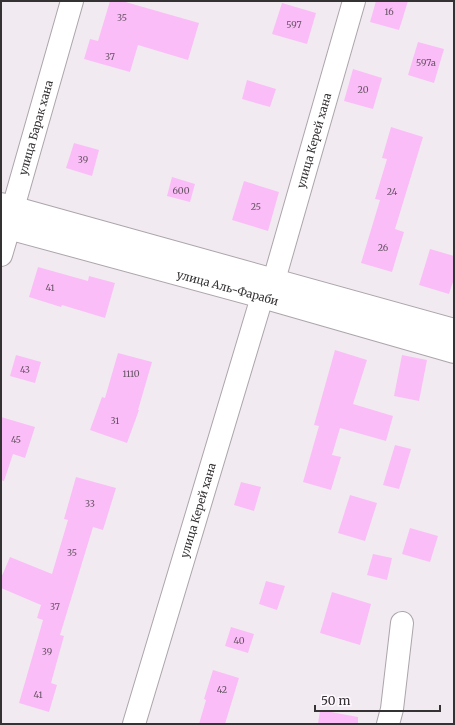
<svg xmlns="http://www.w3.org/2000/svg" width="455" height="725" viewBox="0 0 455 725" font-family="Merriweather,serif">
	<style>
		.building { fill: #fbbdf7 }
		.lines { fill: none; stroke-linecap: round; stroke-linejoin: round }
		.minor-casing { stroke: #aca5ab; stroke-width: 24 }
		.major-casing { stroke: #aca5ab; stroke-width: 24 }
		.minor { stroke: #fff; stroke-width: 22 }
		.major { stroke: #fff; stroke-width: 22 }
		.labels { text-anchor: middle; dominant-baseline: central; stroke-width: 4; stroke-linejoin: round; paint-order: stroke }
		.number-label { font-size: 9px; fill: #665565 }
		.street-label { font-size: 11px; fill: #353234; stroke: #fff8fe }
	</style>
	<rect width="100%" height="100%" fill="#f1ebf1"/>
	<g class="building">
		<polygon points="110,1 122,1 199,23 188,60 138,45 130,72 84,59 90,39 98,41"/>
		<polygon points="376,1 408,1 399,30 370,22"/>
		<polygon points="282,3 316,13 307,44 272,34"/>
		<polygon points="418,42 444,49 434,83 408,75"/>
		<polygon points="353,69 382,78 373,109 344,101"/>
		<polygon points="247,80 276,89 270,107 242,99"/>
		<polygon points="391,127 423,137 395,229 404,232 392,272 361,263 380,200 375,199 387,159 382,158"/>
		<polygon points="74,143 99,150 92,176 66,168"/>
		<polygon points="172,177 195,184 190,202 167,196"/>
		<polygon points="244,181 279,192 268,231 232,220"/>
		<polygon points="430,249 454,256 454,279 449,294 419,285"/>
		<polygon points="38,267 88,281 89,276 115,283 105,318 62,305 61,307 29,297"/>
		<polygon points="335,350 367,360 353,404 393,416 386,441 340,428 332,455 341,457 331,490 303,482 319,426 314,425"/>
		<polygon points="118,353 152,362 138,410 139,410 127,443 90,430 102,397 105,398"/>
		<polygon points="16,355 41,362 35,383 10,376"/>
		<polygon points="402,355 427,360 419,401 394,396"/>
		<polygon points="1,417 35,427 25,458 13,454 4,481 1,480"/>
		<polygon points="395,445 411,449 399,489 383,485"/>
		<polygon points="76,477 116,488 103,530 93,527 60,635 64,636 51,683 57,685 49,712 19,703 43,620 37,618 41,605 1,588 1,578 10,557 52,574 68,520 64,519"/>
		<polygon points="241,482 261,487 254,511 234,505"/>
		<polygon points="350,495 377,503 365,541 338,533"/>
		<polygon points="410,528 438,536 430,562 402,554"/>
		<polygon points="373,554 392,558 387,580 367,575"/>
		<polygon points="266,581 285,586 277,610 259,604"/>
		<polygon points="332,592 371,604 360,645 320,633"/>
		<polygon points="231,627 254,634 248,653 225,646"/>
		<polygon points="213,670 239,678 225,724 199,724 206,700 204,699"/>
		<polygon points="320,710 358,717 358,724 318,724"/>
	</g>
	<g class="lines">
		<g class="minor-casing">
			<g id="minor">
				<path id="s1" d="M1,255L9,228L13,208L72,1"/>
				<path id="s2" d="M274,280L354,1"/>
				<path id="s3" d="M134,724L262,297"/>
				<polyline points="388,724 392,709 402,623"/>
			</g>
		</g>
		<g class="major-casing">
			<g id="major">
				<polyline points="1,204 454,330"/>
				<path id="s4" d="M1,226L262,297L454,352"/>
			</g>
		</g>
		<use href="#minor" class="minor"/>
		<use href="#major" class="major"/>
	</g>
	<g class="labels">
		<g class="number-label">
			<text x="389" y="11">16</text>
			<text x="122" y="17">35</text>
			<text x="294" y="24">597</text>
			<text x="110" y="56">37</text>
			<text x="426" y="62">597а</text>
			<text x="363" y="89">20</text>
			<text x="83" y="159">39</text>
			<text x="181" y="190">600</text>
			<text x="392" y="191">24</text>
			<text x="256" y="206">25</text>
			<text x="383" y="247">26</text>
			<text x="50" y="287">41</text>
			<text x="25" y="369">43</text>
			<text x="131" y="373">1110</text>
			<text x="115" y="420">31</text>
			<text x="16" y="439">45</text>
			<text x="90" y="503">33</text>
			<text x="72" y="552">35</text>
			<text x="55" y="606">37</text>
			<text x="239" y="640">40</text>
			<text x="47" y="651">39</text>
			<text x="222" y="689">42</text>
			<text x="38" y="694">41</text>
		</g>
		<g class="street-label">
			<text stroke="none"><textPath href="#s1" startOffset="132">улица Барак хана</textPath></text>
			<text stroke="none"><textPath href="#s2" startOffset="145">улица Керей хана</textPath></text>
			<text stroke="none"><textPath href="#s4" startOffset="235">улица Аль-Фараби</textPath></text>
			<text stroke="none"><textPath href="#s3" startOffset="223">улица Керей хана</textPath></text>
		</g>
	</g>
	<rect width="455" height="725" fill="none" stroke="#353234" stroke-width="4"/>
	<path d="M315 705v6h125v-6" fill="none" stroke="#353234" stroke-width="2"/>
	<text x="321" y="705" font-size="12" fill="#353234" stroke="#fff8fe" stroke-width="3" paint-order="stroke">50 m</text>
</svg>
